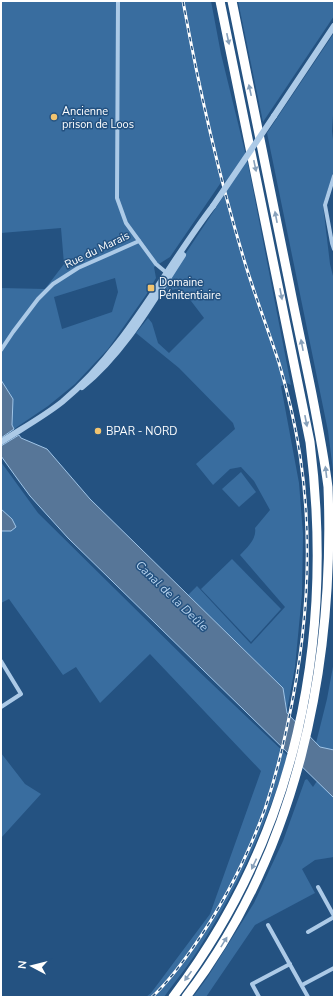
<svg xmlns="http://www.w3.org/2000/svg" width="335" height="998" viewBox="0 0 335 998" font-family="'Nunito Sans',sans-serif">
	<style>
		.green { fill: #396d9f; fill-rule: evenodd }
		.water { fill: #577698; stroke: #a0c5e8 }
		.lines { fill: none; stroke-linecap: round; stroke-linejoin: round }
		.minor { stroke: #accae7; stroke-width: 4 }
		.tertiary { stroke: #accae7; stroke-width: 6 }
		.motorway { stroke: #fff; stroke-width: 9 }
		.rail-casing { stroke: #fff; stroke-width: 3 }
		.rail { stroke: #245281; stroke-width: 1.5; stroke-dasharray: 4.5; stroke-linecap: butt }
		.tertiary-bridge { stroke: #accae7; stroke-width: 6 }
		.oneway { fill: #87a0ba }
		.poi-dot { fill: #f1c470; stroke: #245281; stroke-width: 1.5 }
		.labels { text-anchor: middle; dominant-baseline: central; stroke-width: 3; stroke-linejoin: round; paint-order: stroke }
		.poi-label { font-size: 11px; fill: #fff; stroke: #245281; text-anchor: start }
		.street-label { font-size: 11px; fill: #fff; stroke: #245281 }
		.water-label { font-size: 12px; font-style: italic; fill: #b7d3ee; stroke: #245281 }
	</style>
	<rect width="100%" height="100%" fill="#245281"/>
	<g class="green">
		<path d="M1,1H211L221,54L248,164L291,385L287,383L281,386L299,483L303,534L302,594L295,667L287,710L283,688L188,595L197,586L251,644L285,607L240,555C247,548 257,539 255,528L270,510L254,481L241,467L230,469L213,485L196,464L235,429L233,423L179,368L136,333L148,318L152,323L158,343L169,353L204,318L188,297L176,289L168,291L164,286L227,191L224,178L170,257L154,267L156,278L146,295L108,349L75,384L48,406L14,429L12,425L13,399L1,380V288L45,289L64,264L61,228L1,233ZM115,278L118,292L112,312L62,329L54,297Z"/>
		<polygon points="238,1 333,1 334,16 263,122"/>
		<polygon points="334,33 334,100 332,131 334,148 334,170 323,205 330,264 334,280 334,478 328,431 267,133"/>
		<path d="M1,462L38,513L190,663L288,756C267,822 240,884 203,942C192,961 177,979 164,997H146L151,993L210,914L261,771L150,654L100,703L76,667L63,675L9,599L1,603Z"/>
		<polygon points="241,472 256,492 239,507 222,489"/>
		<polygon points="232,559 281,609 251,642 201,589"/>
		<polygon points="334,661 334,750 320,747 316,743 327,699"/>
		<polygon points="1,753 25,784 41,794 1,838"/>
		<polygon points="307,779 313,787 317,781 334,798 334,857 315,860 302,869 315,893 255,925 206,997 193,997 207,978 254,903 283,841 305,780"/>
	</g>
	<g class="water">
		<polygon points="1,380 13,399 12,425 14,429 1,438"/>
		<polygon points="19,435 21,438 47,449 90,499 283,688 287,713 320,747 334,750 334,798 68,538 30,496 16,477 1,456 1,446"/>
		<polygon points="1,509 12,519 16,527 11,531 1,531"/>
	</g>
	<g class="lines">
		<g class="minor">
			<polyline points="118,1 117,198 126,223 156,264 168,274"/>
			<polyline points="334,176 325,205 332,243 334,249"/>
			<polyline points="1,350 13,332 38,299 53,284 78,268 139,241"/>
			<polyline points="1,661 21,694 1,707"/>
			<polyline points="318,887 334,916"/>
			<polyline points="268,925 308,997"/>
			<polyline points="308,932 334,917"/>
			<polyline points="302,985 334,968"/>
			<polyline points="259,997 252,984 290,964"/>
		</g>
		<g class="tertiary">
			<polyline points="274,116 334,26"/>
			<path d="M82,387C125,352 153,301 183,255"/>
			<path d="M1,442C21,429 43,417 62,402C126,349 163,271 213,206"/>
		</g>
		<g class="motorway">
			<path d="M173,997C296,835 335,643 310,442L220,1"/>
			<path d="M186,997C297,852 335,668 328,487C324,456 318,425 312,394C305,359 297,323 290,287C271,192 251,96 232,1"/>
		</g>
		<g class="rail-casing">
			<path id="rail" d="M152,997C167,983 180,966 192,949C223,905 247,858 265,809C274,782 281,755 287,727C307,637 314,546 300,455C295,424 288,393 279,363C268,329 255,296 245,263C219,177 199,89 183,1"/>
		</g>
		<use href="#rail" class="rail"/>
		<polyline class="tertiary-bridge" points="213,206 274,116"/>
	</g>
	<defs><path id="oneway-solid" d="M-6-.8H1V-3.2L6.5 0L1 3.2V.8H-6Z"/></defs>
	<g class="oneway">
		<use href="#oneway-solid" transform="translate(228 39) rotate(78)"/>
		<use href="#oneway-solid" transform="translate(250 90) rotate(-102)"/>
		<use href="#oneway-solid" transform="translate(255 166) rotate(78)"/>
		<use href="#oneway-solid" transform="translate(276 217) rotate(-101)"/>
		<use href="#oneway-solid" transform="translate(281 294) rotate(79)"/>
		<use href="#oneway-solid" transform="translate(302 345) rotate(-101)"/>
		<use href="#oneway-solid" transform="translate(306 421) rotate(79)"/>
		<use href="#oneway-solid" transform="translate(326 472) rotate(-97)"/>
		<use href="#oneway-solid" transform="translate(254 864) rotate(115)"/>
		<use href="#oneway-solid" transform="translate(224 942) rotate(-58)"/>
		<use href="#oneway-solid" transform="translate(188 976) rotate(126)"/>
	</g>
	<g class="poi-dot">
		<circle cx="54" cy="117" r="4"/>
		<rect x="147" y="284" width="8" height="8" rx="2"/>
		<circle cx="98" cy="431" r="4"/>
	</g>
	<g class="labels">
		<g class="poi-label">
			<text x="62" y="111">Ancienne<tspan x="62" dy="13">prison de Loos</tspan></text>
			<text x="159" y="282">Domaine<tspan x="159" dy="13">Pénitentiaire</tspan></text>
			<text x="106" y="431">BPAR - NORD</text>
		</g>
		<g class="street-label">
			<text transform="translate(97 250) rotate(-26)">Rue du Marais</text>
		</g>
		<g class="water-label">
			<text transform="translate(172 596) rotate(44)">Canal de la Deûle</text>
		</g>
	</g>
	<rect width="335" height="998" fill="none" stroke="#ffffff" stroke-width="4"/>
	<g transform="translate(32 966) rotate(277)" stroke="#245281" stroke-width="3" paint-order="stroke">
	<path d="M0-3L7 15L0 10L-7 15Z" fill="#ffffff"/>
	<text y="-6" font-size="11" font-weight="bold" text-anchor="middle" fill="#ffffff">N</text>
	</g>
</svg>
